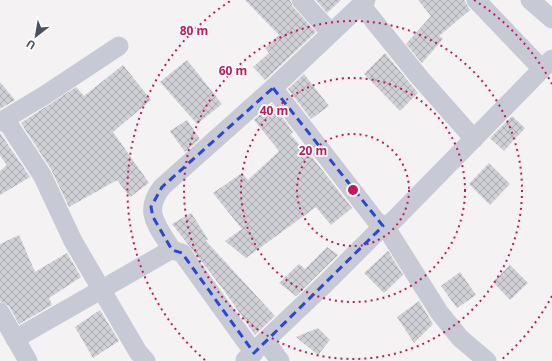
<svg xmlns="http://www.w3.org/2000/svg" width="552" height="361" viewBox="0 0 552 361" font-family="'Noto Sans',sans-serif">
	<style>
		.building { fill: url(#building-cross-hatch) }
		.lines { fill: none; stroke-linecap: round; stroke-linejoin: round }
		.street { stroke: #c7cad5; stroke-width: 19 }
		.marked { fill: none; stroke: #2947d7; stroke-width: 3; stroke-dasharray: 8 5; stroke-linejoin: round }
		.ring { fill: none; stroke: #c2185b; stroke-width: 2; stroke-dasharray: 2 4 }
		.centre { fill: #c2185b; stroke: #fff; stroke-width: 2 }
		.ring-label { font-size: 12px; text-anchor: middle; font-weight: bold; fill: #c2185b; stroke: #fff; stroke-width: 3.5; stroke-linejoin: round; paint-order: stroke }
	</style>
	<defs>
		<pattern id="building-cross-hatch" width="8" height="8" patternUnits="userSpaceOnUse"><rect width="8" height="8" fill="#cfd0d6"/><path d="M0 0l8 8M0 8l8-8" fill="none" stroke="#aaabb1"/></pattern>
	</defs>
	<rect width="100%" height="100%" fill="#f4f2f2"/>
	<g class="building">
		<polygon points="245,0 290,0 293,7 316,32 265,80 253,67 269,53 265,48 279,35"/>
		<polygon points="316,0 341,0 327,13"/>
		<polygon points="418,0 464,0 470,10 439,36 443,39 422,63 406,44 431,16"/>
		<polygon points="385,53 418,93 400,111 364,74"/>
		<polygon points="187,60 222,104 197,124 160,82"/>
		<polygon points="123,65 151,100 113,132 149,183 130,197 117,180 69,207 51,169 21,123 76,87 84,96"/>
		<polygon points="304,74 329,106 311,119 288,89"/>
		<polygon points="0,82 15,100 0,109"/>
		<polygon points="272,104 293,132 290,134 311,158 312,157 352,208 331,225 316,207 246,258 225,241 242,229 213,193 242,173 248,180 279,151 254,120"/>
		<polygon points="512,116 525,128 504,151 490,138"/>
		<polygon points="187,120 200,139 185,152 170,131"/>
		<polygon points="0,133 30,177 0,195 0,171 6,166 6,164 0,155"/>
		<polygon points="489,163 510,184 490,205 469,184"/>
		<polygon points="191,213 208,239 206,241 275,316 255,335 223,289 172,224"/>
		<polygon points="19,235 35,272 67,253 81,277 49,298 52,305 19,324 9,306 0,301 0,244"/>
		<polygon points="327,247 338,255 296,296 279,283 299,264 305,269"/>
		<polygon points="388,251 403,275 384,293 364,273"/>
		<polygon points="510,265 528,283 510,300 493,282"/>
		<polygon points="460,272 476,295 457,308 441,286"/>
		<polygon points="419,301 433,324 414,343 397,317"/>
		<polygon points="100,310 119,341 93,358 75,327"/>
		<polygon points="318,328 330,340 318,355 296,337"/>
	</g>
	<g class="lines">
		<g class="street">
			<polyline points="301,0 331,33"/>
			<polyline points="476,0 542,69"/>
			<polyline points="530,0 552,19"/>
			<polyline points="361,5 420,78 474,139"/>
			<polyline points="273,88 377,222 385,226 393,221 552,59"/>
			<polyline points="5,119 42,175 73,241 138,352 146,361"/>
			<polyline points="0,122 45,95 119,46"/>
			<polyline points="385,226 439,312 460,338 487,361"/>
			<path d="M172,250C158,226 142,212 162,187L273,88L366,0"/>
			<polyline points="0,312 28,361"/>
			<polyline points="15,339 167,252 172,250 182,253 254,353"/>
			<polyline points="266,342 280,361"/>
			<polyline points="245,360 327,282 383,226"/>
		</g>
	</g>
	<path class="marked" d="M273,88L383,226L254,353L182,253L172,250L153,217L151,207L162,187Z"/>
	<g class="ring">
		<circle cx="353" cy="190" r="56"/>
		<circle cx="353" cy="190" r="112"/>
		<circle cx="353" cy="190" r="169"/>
		<path d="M552 296A225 225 0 0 1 501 360M205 360A225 225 0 0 1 232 0M474 0A225 225 0 0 1 552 84"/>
	</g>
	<circle cx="353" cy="190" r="6" class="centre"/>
	<g class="ring-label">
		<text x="194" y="35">80 m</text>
		<text x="233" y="75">60 m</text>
		<text x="274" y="115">40 m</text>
		<text x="313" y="155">20 m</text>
	</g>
	<g transform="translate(36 36) rotate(211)" stroke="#ffffff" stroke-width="3" paint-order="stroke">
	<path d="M0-3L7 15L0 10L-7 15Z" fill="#4b505e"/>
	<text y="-6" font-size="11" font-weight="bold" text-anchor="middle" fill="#4b505e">U</text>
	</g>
</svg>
